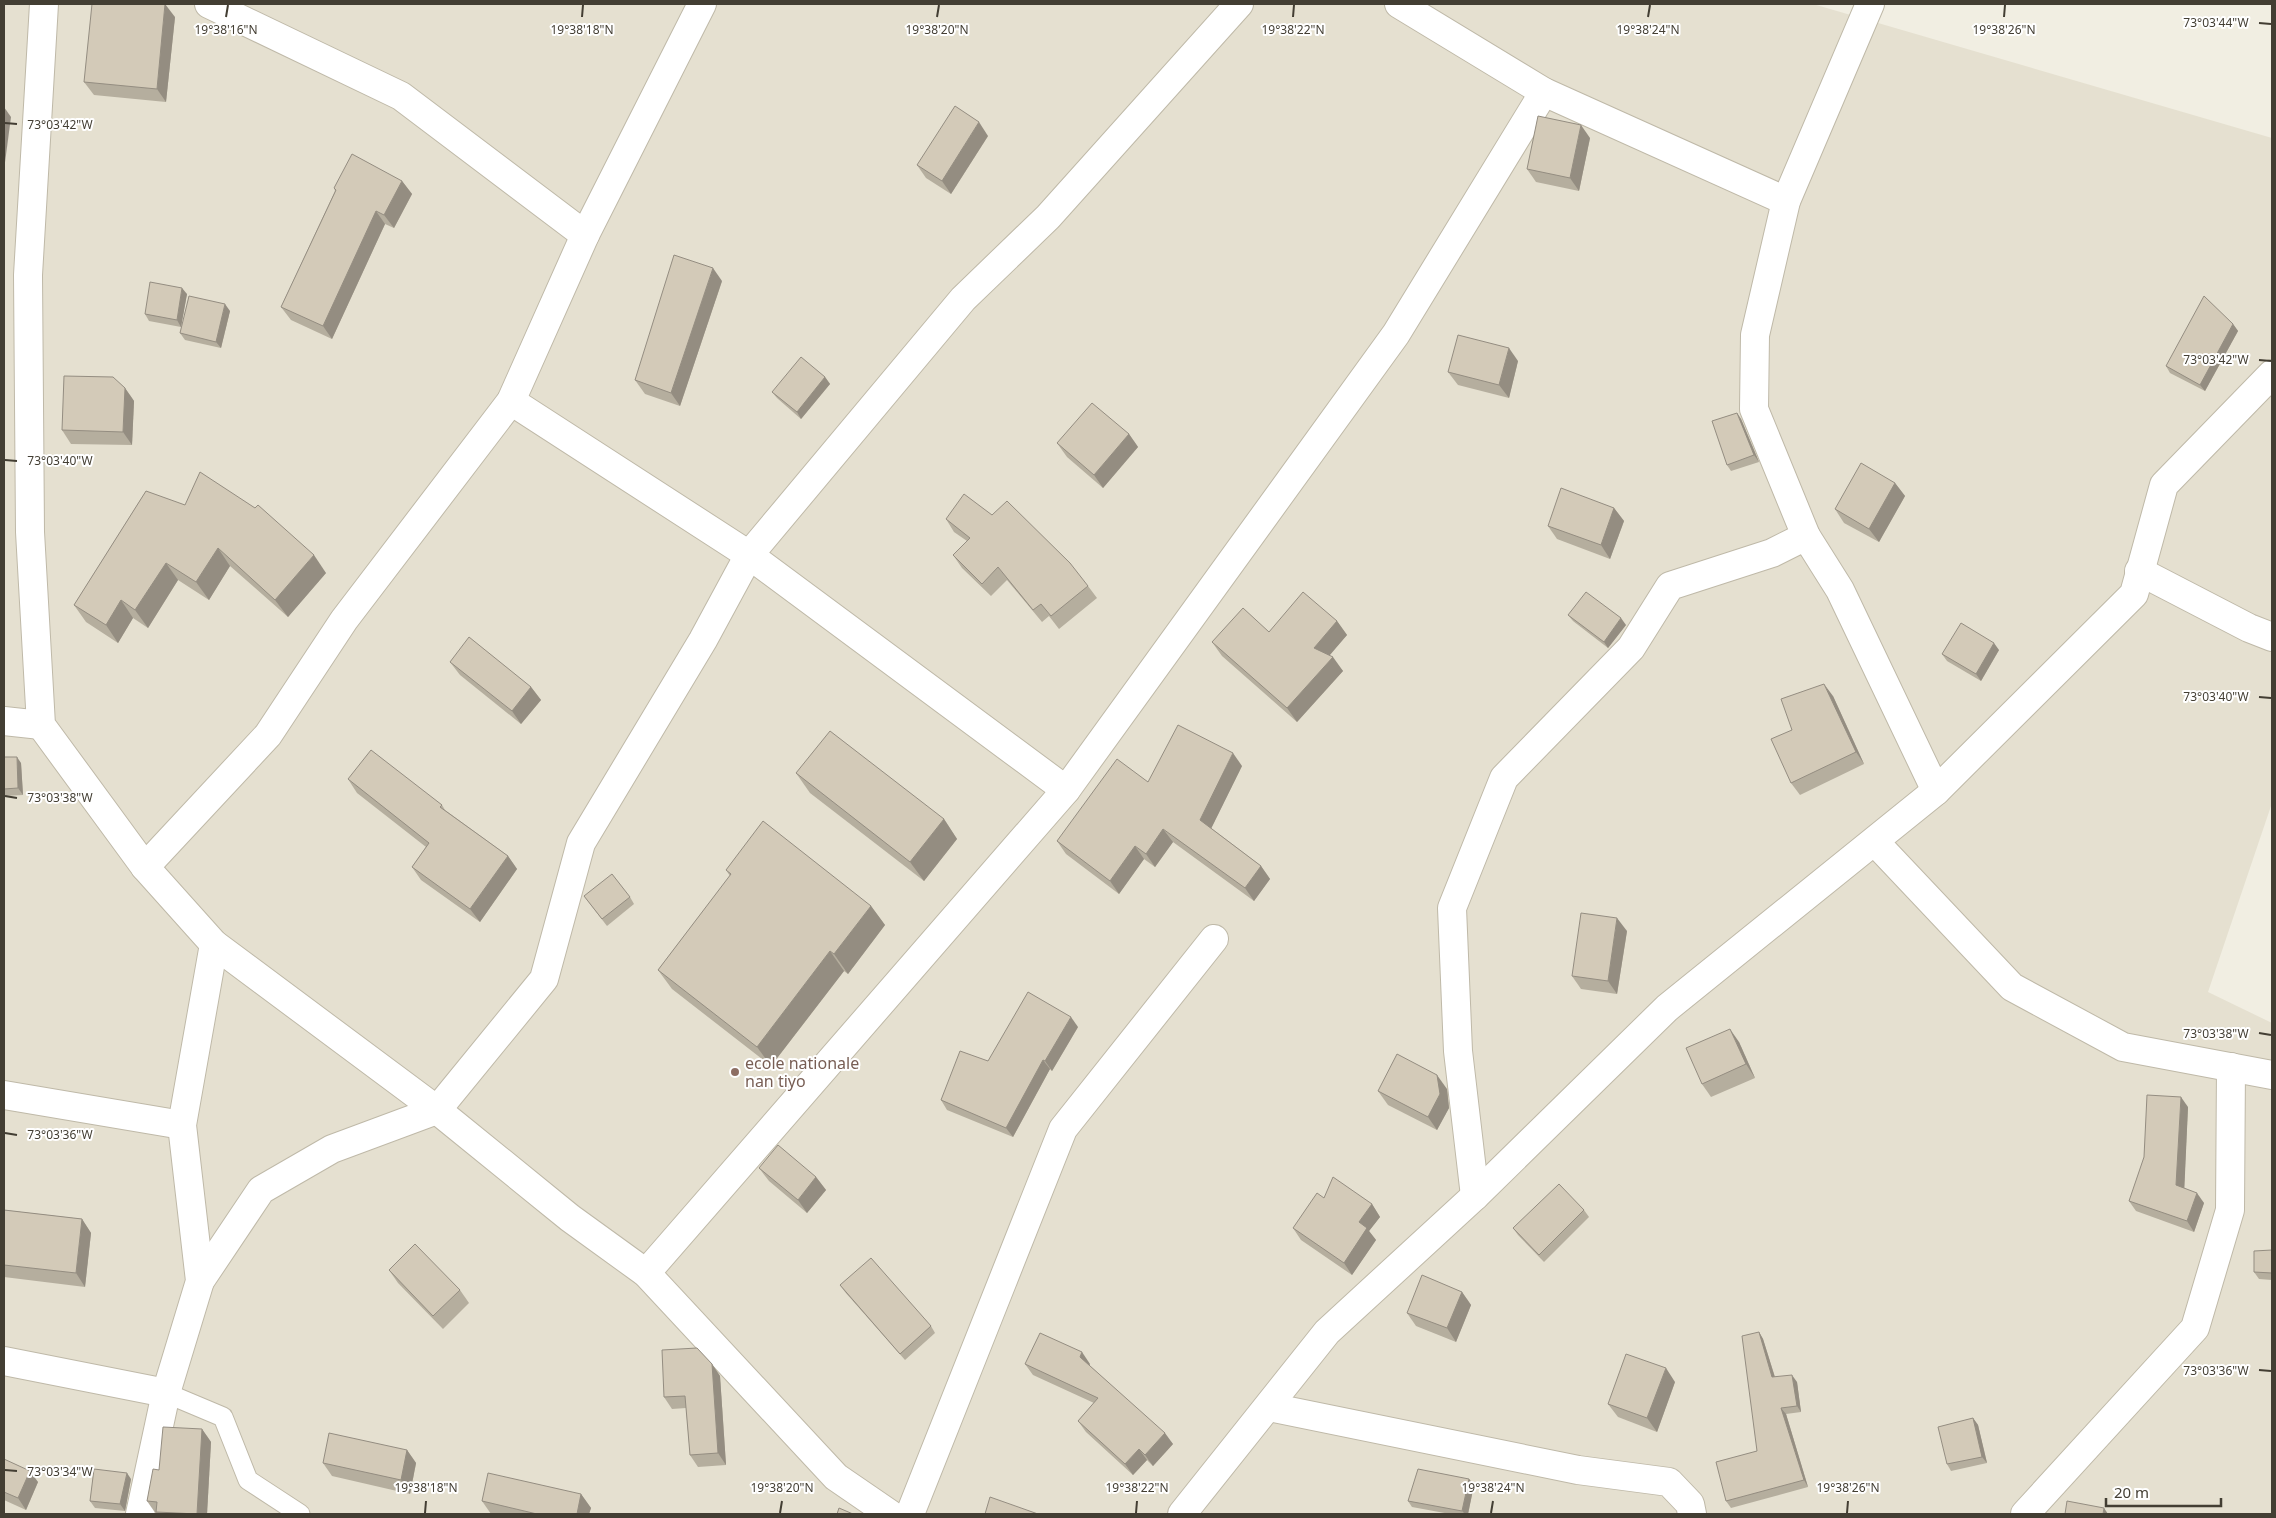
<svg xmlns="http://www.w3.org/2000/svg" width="2276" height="1518" viewBox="0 0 2276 1518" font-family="'Noto Sans',sans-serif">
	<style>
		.residential { fill: #e5e0d0 }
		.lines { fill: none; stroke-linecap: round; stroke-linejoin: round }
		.lane-casing { stroke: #bfb9a8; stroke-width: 21 }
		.street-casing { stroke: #bfb9a8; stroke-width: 30 }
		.lane { stroke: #fff; stroke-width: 19 }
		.street { stroke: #fff; stroke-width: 28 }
		.wall { fill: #b5ae9e }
		.shaded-wall { fill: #948d81 }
		.building { fill: #d3cab8; stroke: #948d81 }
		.ticks { fill: none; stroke: #433e33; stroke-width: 2 }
		.education-dot { fill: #8d6e63; stroke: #fff; stroke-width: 2 }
		.labels { text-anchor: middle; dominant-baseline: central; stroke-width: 4; stroke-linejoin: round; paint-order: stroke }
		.education-label { font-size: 16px; fill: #785e54; stroke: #fff; text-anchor: start }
		.ticks-label { font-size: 12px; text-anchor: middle; fill: #433e33; stroke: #fff; stroke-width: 4; stroke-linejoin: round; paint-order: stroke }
	</style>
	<rect width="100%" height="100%" fill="#f1eee2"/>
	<polygon class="residential" points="4,4 1813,4 2272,138 2272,803 2208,992 2272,1023 2272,1514 4,1514"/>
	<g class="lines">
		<g class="lane-casing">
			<polyline id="lane" points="166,1393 223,1417 248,1480 300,1514"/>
		</g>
		<g class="street-casing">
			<g id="street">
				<polyline points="44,4 28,275 30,532 41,725 145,867 214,944 437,1110 570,1218 646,1273 836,1477 890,1514"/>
				<polyline points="209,4 401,96 585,235"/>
				<polyline points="1399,4 1544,92 1786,201"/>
				<polyline points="511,401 749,555 1066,790"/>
				<polyline points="1806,536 1754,409 1755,335 1786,201 1870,4"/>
				<polyline points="2139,571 2249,628 2272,637"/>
				<polyline points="4,721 41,725"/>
				<polyline points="1875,842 2012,987 2123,1047 2272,1075"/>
				<polyline points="145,867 268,735 344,620 511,401 585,235 702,4"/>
				<polyline points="4,1095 182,1125"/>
				<polyline points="1475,1196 1458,1051 1452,908 1504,778 1631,648 1670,586 1772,553 1806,536 1840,590 1936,791"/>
				<polyline points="646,1273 1066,790 1396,334 1544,92"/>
				<polyline points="200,1281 261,1190 332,1149 437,1110 544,979 581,843 703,640 749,555 963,299 1048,217 1239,4"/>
				<polyline points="4,1361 166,1393"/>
				<polyline points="1269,1407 1578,1470 1669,1482 1690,1504 1692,1514"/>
				<polyline points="140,1514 166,1393 200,1281 182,1125 214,944"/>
				<polyline points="910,1514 1063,1129 1214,939"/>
				<polyline points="1182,1514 1327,1332 1475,1196 1667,1008 1936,791 2134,594 2164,485 2272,374"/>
				<polyline points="2025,1514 2195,1328 2230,1210 2231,1067"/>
			</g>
		</g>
		<use href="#lane" class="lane"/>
		<use href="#street" class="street"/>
	</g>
	<g class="wall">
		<polygon points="175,17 166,102 94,95 84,82"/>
		<polygon points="988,136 951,194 926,178 917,165"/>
		<polygon points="1590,138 1579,191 1536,182 1527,169"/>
		<polygon points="402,181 412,194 394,228 385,224 332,339 291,320 281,307 335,191 334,188"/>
		<polygon points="722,281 680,406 645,394 635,380"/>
		<polygon points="187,294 181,327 149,321 145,314"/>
		<polygon points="230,311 221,348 185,340 180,333"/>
		<polygon points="2233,324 2238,331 2205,391 2170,373 2166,366"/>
		<polygon points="1518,361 1509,398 1458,385 1448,372"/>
		<polygon points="825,377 830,384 801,419 777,398 772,392"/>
		<polygon points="125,388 134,401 132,445 71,444 62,430"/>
		<polygon points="1737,413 1741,419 1759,462 1731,471 1727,465"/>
		<polygon points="1129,434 1138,447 1103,488 1067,457 1057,443"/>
		<polygon points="1895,483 1905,496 1879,542 1844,523 1835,509"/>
		<polygon points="146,491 326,573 288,617 230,566 209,600 178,580 148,628 133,618 118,643 86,622 74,605"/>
		<polygon points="1614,508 1624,521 1610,559 1557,539 1548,526"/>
		<polygon points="992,515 1088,586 1097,598 1059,629 1049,616 1042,622 1007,580 991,596 962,568 953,555 967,541 954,532 946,519"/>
		<polygon points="1568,615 1626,625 1608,648 1573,621"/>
		<polygon points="1337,621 1347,635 1329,655 1343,671 1297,722 1222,656 1212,642 1269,632"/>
		<polygon points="1999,650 1981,681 1947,661 1942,654"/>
		<polygon points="450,662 531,687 541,700 521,724 460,675"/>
		<polygon points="1833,696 1864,764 1800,795 1791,783 1792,730"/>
		<polygon points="4,757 21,763 23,795 4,796"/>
		<polygon points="1242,766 1211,828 1261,866 1270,879 1254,901 1173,842 1155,867 1144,859 1119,894 1066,854 1057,841 1148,782"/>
		<polygon points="796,773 944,819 957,839 924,881 810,793"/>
		<polygon points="348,779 442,805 445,810 508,856 517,869 480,922 421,880 412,867 426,847 357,793"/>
		<polygon points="726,870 871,906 885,925 848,974 844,971 771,1066 672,989 658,970 730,876"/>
		<polygon points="584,896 630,897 634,904 607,926"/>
		<polygon points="1627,931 1617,994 1581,989 1572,976"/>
		<polygon points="1078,1027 1052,1071 1050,1069 1013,1137 947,1110 941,1100 988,1061"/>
		<polygon points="1739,1042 1755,1078 1711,1097 1702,1084"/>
		<polygon points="1447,1089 1449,1108 1437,1130 1388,1105 1378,1091"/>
		<polygon points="2188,1107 2184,1188 2204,1203 2194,1232 2136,1211 2129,1201"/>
		<polygon points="759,1168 816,1177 826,1190 807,1213 769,1181"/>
		<polygon points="1324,1198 1372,1204 1380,1217 1369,1231 1376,1240 1352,1275 1301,1240 1293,1228"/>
		<polygon points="4,1210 82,1219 91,1233 85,1287 4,1277"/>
		<polygon points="1584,1210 1589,1217 1544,1262 1518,1235 1513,1228"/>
		<polygon points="2272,1250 2272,1280 2259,1279 2254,1272"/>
		<polygon points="389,1270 460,1290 469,1303 443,1329 398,1283"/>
		<polygon points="840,1285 931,1326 935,1333 905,1360 845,1292"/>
		<polygon points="1462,1292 1471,1305 1456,1342 1416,1326 1407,1313"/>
		<polygon points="1759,1332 1763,1339 1775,1377 1797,1382 1801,1412 1786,1414 1808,1487 1731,1508 1726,1501 1757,1451"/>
		<polygon points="712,1364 720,1376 726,1465 698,1467 690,1455 686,1408 672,1409 664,1397"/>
		<polygon points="1025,1364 1090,1364 1089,1365 1173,1444 1153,1466 1147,1460 1133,1475 1086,1432 1078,1421 1094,1403 1033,1375"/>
		<polygon points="1675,1382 1657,1432 1618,1417 1608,1404"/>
		<polygon points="1973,1418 1978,1425 1987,1463 1951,1471 1947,1464"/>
		<polygon points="202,1429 211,1442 207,1514 156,1514 147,1501 159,1470"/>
		<polygon points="407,1450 416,1463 410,1494 332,1476 323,1463"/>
		<polygon points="4,1459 38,1482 26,1510 4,1500"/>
		<polygon points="131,1479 125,1511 95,1508 90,1501"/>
		<polygon points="1469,1479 1474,1485 1468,1514 1450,1514 1412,1507 1408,1501"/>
		<polygon points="581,1494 591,1508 589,1514 491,1514 482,1501"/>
	</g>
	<g class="shaded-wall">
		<polygon points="165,4 175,17 166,102 157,89"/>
		<polygon points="4,107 11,117 4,170"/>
		<polygon points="979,122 988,136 951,194 942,181"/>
		<polygon points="1581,125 1590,138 1579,191 1570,178"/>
		<polygon points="402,181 412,194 394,228 384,215"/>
		<polygon points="376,211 385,224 332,339 323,326"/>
		<polygon points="713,268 722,281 680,406 671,393"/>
		<polygon points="182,288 187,294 181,327 177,320"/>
		<polygon points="225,304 230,311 221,348 216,342"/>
		<polygon points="2233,324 2238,331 2205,391 2200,385"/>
		<polygon points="1509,348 1518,361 1509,398 1499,385"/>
		<polygon points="825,377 830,384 801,419 797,412"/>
		<polygon points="125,388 134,401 132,445 123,432"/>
		<polygon points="1737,413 1741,419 1759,462 1754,455"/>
		<polygon points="1129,434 1138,447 1103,488 1094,475"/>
		<polygon points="1895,483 1905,496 1879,542 1869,529"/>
		<polygon points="1614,508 1624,521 1610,559 1601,545"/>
		<polygon points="218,548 230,566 209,600 196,582"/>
		<polygon points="314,555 326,573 288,617 275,600"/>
		<polygon points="166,563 178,580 148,628 135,610"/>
		<polygon points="121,600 133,618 118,643 106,625"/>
		<polygon points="1621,618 1626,625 1608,648 1604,642"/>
		<polygon points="1337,621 1347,635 1324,662 1314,648"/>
		<polygon points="1994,643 1999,650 1981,681 1976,674"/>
		<polygon points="1333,657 1343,671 1297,722 1287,708"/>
		<polygon points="1824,684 1833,696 1864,764 1856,752"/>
		<polygon points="531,687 541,700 521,724 512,711"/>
		<polygon points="1233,753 1242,766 1209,833 1200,820"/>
		<polygon points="17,757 21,763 23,795 18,788"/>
		<polygon points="944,819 957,839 924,881 910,862"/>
		<polygon points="1163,829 1173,842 1155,867 1146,854"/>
		<polygon points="1135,846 1144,859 1119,894 1110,881"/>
		<polygon points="508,856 517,869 480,922 470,909"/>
		<polygon points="1261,866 1270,879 1254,901 1245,888"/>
		<polygon points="871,906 885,925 848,974 834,954"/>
		<polygon points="1617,918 1627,931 1617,994 1608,981"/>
		<polygon points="830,951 844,971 771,1066 757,1047"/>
		<polygon points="1071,1017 1078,1027 1052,1071 1045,1061"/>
		<polygon points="1730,1029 1739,1042 1755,1078 1746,1064"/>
		<polygon points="1043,1060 1050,1069 1013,1137 1006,1128"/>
		<polygon points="1437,1075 1447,1089 1449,1108 1437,1130 1428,1117"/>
		<polygon points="2181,1097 2188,1107 2184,1196 2176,1185"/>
		<polygon points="816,1177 826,1190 807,1213 798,1200"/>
		<polygon points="2197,1193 2204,1203 2194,1232 2187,1221"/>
		<polygon points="1372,1204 1380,1217 1369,1231 1376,1240 1352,1275 1344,1263 1359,1222"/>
		<polygon points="82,1219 91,1233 85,1287 76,1273"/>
		<polygon points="1462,1292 1471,1305 1456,1342 1447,1328"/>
		<polygon points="1759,1332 1763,1339 1777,1384 1772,1377"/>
		<polygon points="1082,1352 1090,1364 1088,1368 1080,1357"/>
		<polygon points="712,1364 720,1376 726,1465 718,1453"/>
		<polygon points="1666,1368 1675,1382 1657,1432 1647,1418"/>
		<polygon points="1792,1375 1797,1382 1801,1412 1797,1406"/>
		<polygon points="1781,1408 1786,1414 1808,1487 1804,1480"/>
		<polygon points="1973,1418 1978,1425 1987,1463 1982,1457"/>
		<polygon points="202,1429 211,1442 207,1514 197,1514"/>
		<polygon points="1165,1433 1173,1444 1153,1466 1145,1455"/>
		<polygon points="1139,1449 1147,1460 1133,1475 1125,1464"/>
		<polygon points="407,1450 416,1463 410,1494 401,1480"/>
		<polygon points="30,1471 38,1482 26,1510 18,1498"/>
		<polygon points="127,1473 131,1479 125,1511 120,1504"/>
		<polygon points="1469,1479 1474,1485 1468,1514 1465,1514 1462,1511"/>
		<polygon points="581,1494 591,1508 589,1514 577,1514"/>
		<polygon points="2104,1508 2108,1514 2103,1514"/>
	</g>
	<g class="building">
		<polygon points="92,4 165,4 157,89 84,82"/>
		<polygon points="955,106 979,122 942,181 917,165"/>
		<polygon points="1538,116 1581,125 1570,178 1527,169"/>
		<polygon points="352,154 402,181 384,215 376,211 323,326 281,307 336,190 334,188"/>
		<polygon points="674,255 713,268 671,393 635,380"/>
		<polygon points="150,282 182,288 177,320 145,314"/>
		<polygon points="189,296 225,304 216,342 180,333"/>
		<polygon points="2204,296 2233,324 2200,385 2166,366"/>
		<polygon points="1458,335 1509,348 1499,385 1448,372"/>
		<polygon points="801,357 825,377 797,412 772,392"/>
		<polygon points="64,376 113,377 125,388 123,432 62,430"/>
		<polygon points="1092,403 1129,434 1094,475 1057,443"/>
		<polygon points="1737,413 1754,455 1727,465 1712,421"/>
		<polygon points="1861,463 1895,483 1869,529 1835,509"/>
		<polygon points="200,472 255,508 258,505 314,555 275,600 218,548 196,582 166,563 135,610 121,600 106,625 74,605 146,491 185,505"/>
		<polygon points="1561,488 1614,508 1601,545 1548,526"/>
		<polygon points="964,494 992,515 1007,501 1070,563 1088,586 1051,616 1041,604 1033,610 998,567 982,584 953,555 970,538 946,519"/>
		<polygon points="1303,592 1337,621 1314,648 1333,657 1287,708 1212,642 1243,608 1269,632"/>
		<polygon points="1586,592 1621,618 1604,642 1568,615"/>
		<polygon points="1961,623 1994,643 1976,674 1942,654"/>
		<polygon points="469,637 531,687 512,711 450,662"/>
		<polygon points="1824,684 1856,752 1791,783 1771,739 1792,730 1781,699"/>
		<polygon points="1178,725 1233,753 1200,820 1261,866 1245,888 1163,829 1146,854 1135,846 1110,881 1057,841 1117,759 1148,782"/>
		<polygon points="830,731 944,819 910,862 796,773"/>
		<polygon points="371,750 442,805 440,807 508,856 470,909 412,867 429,843 348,779"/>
		<polygon points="4,757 17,757 18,788 4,789"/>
		<polygon points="763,821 871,906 834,954 830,951 757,1047 658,970 731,874 726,870"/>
		<polygon points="612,874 630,897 602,919 584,896"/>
		<polygon points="1581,913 1617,918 1608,981 1572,976"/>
		<polygon points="1028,992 1071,1017 1045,1061 1043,1060 1006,1128 941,1100 960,1051 988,1061"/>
		<polygon points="1730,1029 1746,1064 1702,1084 1686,1048"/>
		<polygon points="1397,1054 1437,1075 1440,1094 1428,1117 1378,1091"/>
		<polygon points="2147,1095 2181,1097 2176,1185 2197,1193 2187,1221 2129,1201 2144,1157"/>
		<polygon points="778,1145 816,1177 798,1200 759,1168"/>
		<polygon points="1333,1177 1372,1204 1359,1222 1367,1228 1344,1263 1293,1228 1317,1193 1324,1198"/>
		<polygon points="1559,1184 1584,1210 1539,1255 1513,1228"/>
		<polygon points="4,1210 82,1219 76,1273 4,1265"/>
		<polygon points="415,1244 460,1290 433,1316 389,1270"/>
		<polygon points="2272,1250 2272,1273 2254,1272 2254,1251"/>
		<polygon points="871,1258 931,1326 900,1354 840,1285"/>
		<polygon points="1422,1275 1462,1292 1447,1328 1407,1313"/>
		<polygon points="1759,1332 1772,1377 1792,1375 1797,1406 1781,1408 1804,1480 1726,1501 1716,1462 1757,1451 1742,1336"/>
		<polygon points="1040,1333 1082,1352 1080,1357 1165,1433 1145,1455 1139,1449 1125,1464 1078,1421 1098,1398 1025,1364"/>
		<polygon points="697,1348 712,1364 718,1453 690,1455 685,1396 664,1397 662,1350"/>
		<polygon points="1626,1354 1666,1368 1647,1418 1608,1404"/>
		<polygon points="1973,1418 1982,1457 1947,1464 1938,1427"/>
		<polygon points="163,1427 202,1429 197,1514 156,1512 157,1502 147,1501 153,1469 159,1470"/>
		<polygon points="329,1433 407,1450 401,1480 323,1463"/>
		<polygon points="4,1459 30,1471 18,1498 4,1492"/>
		<polygon points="94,1469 127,1473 120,1504 90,1501"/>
		<polygon points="1418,1469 1469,1479 1462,1511 1408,1501"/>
		<polygon points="488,1473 581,1494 577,1514 537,1514 482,1501"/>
		<polygon points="990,1497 1038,1514 985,1514"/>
		<polygon points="2067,1501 2104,1508 2103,1514 2065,1514"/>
		<polygon points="839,1508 853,1514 837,1514"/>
	</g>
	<path class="ticks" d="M226,17L228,5M582,17L583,5M937,17L939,5M1293,17L1294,5M1648,17L1650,5M2004,17L2005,5M2259,23L2271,24M5,123L17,124M2259,360L2271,361M5,460L17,461M2259,697L2271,698M5,796L17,798M2259,1033L2271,1035M5,1133L17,1135M2259,1370L2271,1371M5,1470L17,1471M425,1513L426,1501M780,1513L782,1501M1136,1513L1137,1501M1491,1513L1493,1501M1847,1513L1848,1501"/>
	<circle class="education-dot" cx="735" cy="1072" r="5"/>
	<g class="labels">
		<g class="education-label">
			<text x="745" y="1063">ecole nationale<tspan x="745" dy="18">nan tiyo</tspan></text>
		</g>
	</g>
	<g class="ticks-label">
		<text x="2216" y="27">73°03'44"W</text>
		<text x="226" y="34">19°38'16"N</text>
		<text x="582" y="34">19°38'18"N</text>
		<text x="937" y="34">19°38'20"N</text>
		<text x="1293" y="34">19°38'22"N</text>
		<text x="1648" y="34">19°38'24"N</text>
		<text x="2004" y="34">19°38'26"N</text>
		<text x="60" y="129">73°03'42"W</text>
		<text x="2216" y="364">73°03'42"W</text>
		<text x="60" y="465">73°03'40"W</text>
		<text x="2216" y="701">73°03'40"W</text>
		<text x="60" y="802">73°03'38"W</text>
		<text x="2216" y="1038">73°03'38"W</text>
		<text x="60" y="1139">73°03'36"W</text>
		<text x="2216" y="1375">73°03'36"W</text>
		<text x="60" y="1476">73°03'34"W</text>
		<text x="426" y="1492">19°38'18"N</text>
		<text x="782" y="1492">19°38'20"N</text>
		<text x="1137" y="1492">19°38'22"N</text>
		<text x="1493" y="1492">19°38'24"N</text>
		<text x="1848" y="1492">19°38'26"N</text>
	</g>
	<rect width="2276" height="1518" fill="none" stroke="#433e33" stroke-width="10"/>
	<path d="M2106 1498v8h115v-8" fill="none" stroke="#433e33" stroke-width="2.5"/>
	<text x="2114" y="1498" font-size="15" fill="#433e33" stroke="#ffffff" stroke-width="4" paint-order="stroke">20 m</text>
</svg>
